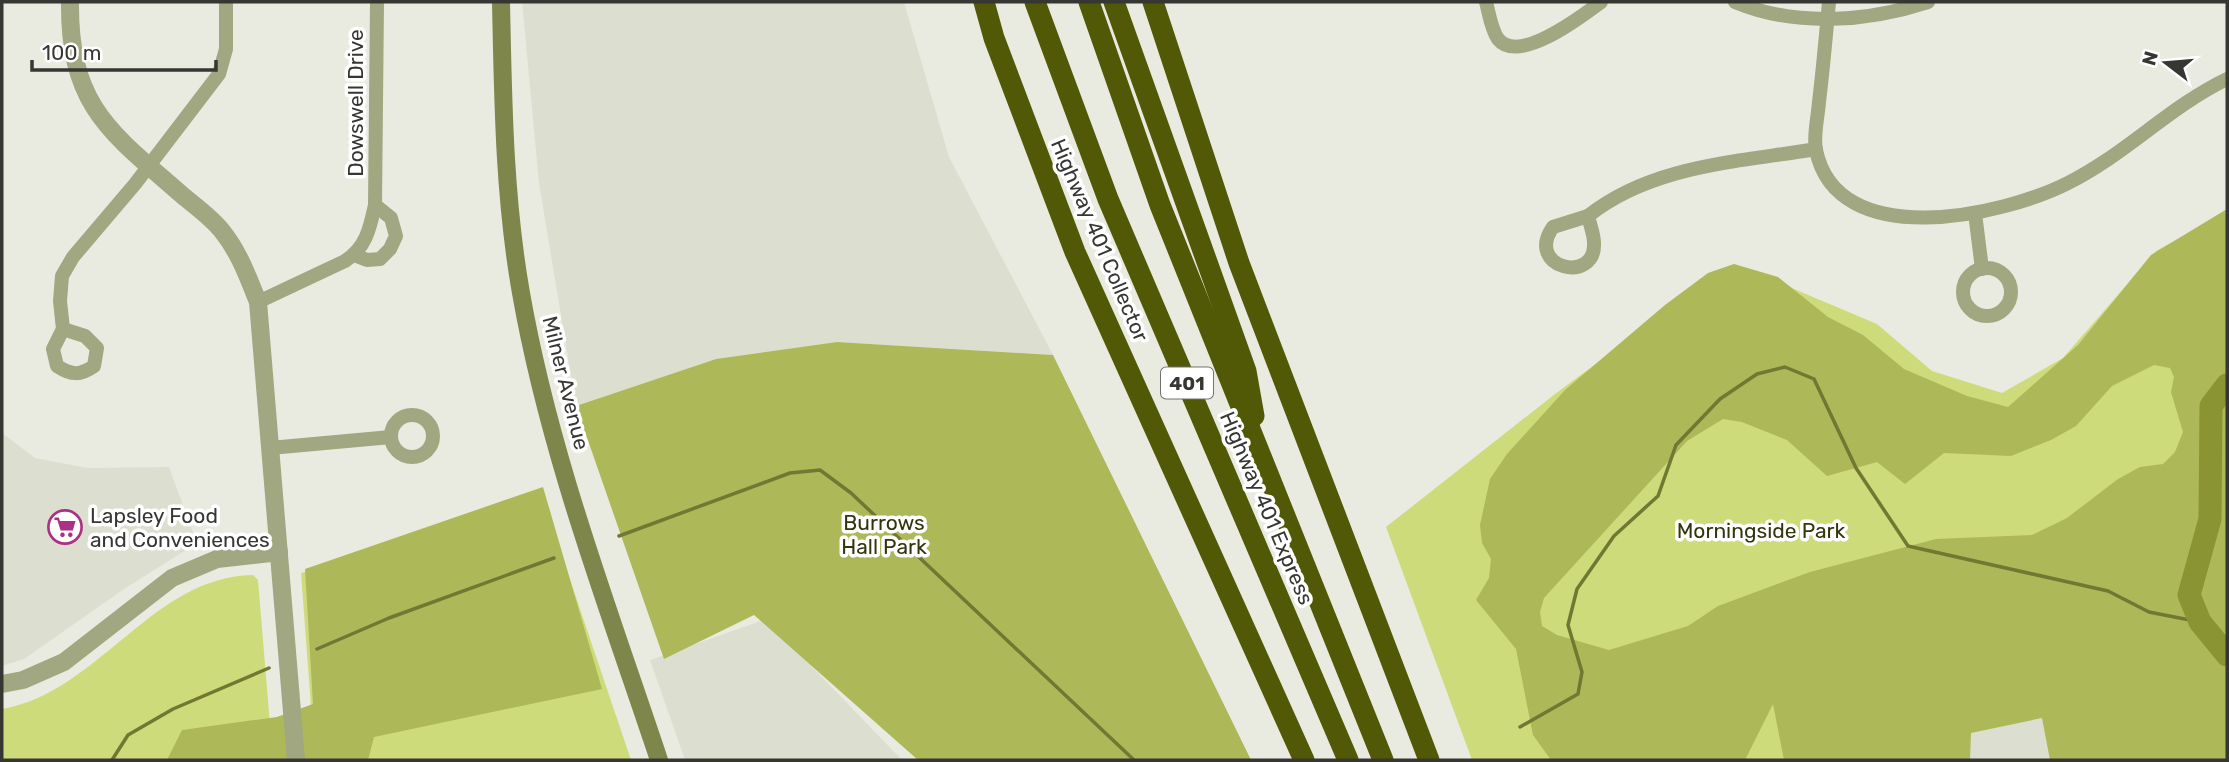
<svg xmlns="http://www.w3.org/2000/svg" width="2229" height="762" viewBox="0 0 2229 762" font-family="Rubik,sans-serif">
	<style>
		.built { fill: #dcdfcf }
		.green { fill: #cedb7a }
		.forest { fill: #adb858; fill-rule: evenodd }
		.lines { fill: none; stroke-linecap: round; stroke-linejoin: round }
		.stream { stroke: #717832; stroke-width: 3.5 }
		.river { stroke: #8a9432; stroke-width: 23 }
		.minor { stroke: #a1a780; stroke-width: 14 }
		.tertiary { stroke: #a1a780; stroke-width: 18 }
		.secondary { stroke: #7e864b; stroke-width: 18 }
		.motorway { stroke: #525906; stroke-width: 21 }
		.labels { text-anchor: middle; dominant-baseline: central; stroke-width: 7; stroke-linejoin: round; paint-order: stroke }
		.shield { fill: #fff; stroke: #727370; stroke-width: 2 }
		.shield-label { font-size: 19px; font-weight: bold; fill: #363733 }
		.street-label { font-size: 21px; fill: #363733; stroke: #fff }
		.poi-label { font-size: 21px; fill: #363733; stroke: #fff; text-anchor: start }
		.park-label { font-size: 21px; fill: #32360d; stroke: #fff }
	</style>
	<rect width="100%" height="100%" fill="#e9ebe1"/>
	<g class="built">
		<polygon points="522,2 904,2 949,157 1053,355 837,342 716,359 576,406 539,183"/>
		<polygon points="2,433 35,458 88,468 169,467 197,543 124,589 24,659 2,666"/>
		<polygon points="766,619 902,760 685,760 650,660"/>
		<polygon points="2081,712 2089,760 1970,760 1965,724"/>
	</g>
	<g class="green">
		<polygon points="2227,212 2227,760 2081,713 1966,724 1970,760 1472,760 1386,527 1555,394 1682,300 1763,276 1877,324 1932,371 2002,393 2063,358 2156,251"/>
		<polygon points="481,528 557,541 631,760 315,760 301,573"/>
		<path d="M253,575L258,580L272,749L257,760H2V709C98,693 153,576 253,575Z"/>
	</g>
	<g class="forest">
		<path d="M2227,209V760H2050L2042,718L1971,733L1970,760H1784L1773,704L1745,760H1551L1533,735L1516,649L1476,600L1489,578L1491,559L1482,543L1480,525L1490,479L1507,454L1565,390L1665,305L1708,273L1734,264L1778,277L1828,317L1863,335L1904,369L1967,396L2008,407L2078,345L2151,255ZM2154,365L2170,368L2174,377L2171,392L2183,432L2175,452L2163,464L2140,467L2118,479L2067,518L2032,535L1936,539L1810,572L1718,606L1688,626L1609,650L1557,635L1542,626L1540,612L1544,598L1687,441L1723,419L1742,422L1787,440L1827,476L1877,462L1905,484L1944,453L2011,456L2051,440L2076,426L2112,386Z"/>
		<polygon points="837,342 1053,355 1251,760 918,760 754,615 664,659 576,406 716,359"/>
		<polygon points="543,487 602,689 374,737 368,760 167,760 182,730 277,717 313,704 305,569"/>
	</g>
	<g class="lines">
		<g class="stream">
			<polyline points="619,536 790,473 820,470 851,493 1134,760"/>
			<polyline points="317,649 389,618 554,558"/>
			<polyline points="1520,727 1578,694 1582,672 1568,625 1577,589 1614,536 1658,496 1676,445 1720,399 1757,374 1785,367 1814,379 1856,468 1908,546 2108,591 2149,612 2200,622"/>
			<polyline points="112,760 128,735 173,709 269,668"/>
		</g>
		<polyline class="river" points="2227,385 2211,406 2210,519 2189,595 2200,622 2227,655"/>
		<g class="minor">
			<path d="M1486,2C1489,13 1491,29 1498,39C1519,65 1582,16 1601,2"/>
			<path d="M1735,2C1795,27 1867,22 1928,2"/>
			<path d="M1829,2C1826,35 1823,69 1819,102C1818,117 1813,136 1816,150C1837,253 2003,216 2068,183C2126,154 2169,107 2227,79"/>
			<polyline points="1975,213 1982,269"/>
			<path d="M1588,216C1652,165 1738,162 1816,149"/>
			<path d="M1588,216C1590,225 1594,234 1594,243C1596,285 1524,268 1553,227Z"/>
			<polyline points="354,255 367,260 380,259 390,249 396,236 391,218 375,205"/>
			<circle cx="1987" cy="292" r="24"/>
			<path d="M258,302L345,261C366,248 370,228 375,205L377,2"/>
			<path d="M63,329L85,336L97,348L94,366C80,376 71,375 57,366L53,349L63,329L60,301L62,276L73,257L135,184L219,74L226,49V2"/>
			<circle cx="412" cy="436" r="21"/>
			<polyline points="270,448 391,437"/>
		</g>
		<g class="tertiary">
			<path d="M70,2C69,106 110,132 182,195C195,206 211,217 222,231C239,252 248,277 258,302L296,760"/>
			<polyline points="2,684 23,680 64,662 172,578 217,559 279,552"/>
		</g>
		<path class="secondary" d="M501,2C503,99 504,197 521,293C549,453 608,607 659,760"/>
		<g class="motorway">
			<polyline points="984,2 994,38 1075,252 1304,760"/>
			<polyline points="1035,2 1108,199 1348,760"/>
			<polyline points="1089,2 1160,205 1383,760"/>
			<polyline points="1114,2 1246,371 1254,416"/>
			<polyline points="1153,2 1239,263 1429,760"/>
		</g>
	</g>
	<defs>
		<g id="supermarket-ring" transform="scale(1.75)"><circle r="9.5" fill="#fff" stroke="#ab3185" stroke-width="1.5"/><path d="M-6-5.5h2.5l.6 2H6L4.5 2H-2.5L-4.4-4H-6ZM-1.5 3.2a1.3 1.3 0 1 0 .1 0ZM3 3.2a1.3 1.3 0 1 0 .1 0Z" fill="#ab3185"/></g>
	</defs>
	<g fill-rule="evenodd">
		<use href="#supermarket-ring" x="65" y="527"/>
	</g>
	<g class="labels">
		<rect class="shield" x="1161" y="367.5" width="52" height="31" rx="5"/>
		<g class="shield-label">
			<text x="1187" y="383">401</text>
		</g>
		<g class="street-label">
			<text transform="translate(355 103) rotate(-90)">Dowswell Drive</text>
			<text transform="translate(1100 240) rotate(67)">Highway 401 Collector</text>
			<text transform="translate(566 383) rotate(76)">Milner Avenue</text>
			<text transform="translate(1267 508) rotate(67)">Highway 401 Express</text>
		</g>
		<g class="poi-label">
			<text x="90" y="515">Lapsley Food<tspan x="90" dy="24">and Conveniences</tspan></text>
		</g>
		<g class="park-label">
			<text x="884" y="522">Burrows<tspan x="884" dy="24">Hall Park</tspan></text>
			<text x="1761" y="530">Morningside Park</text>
		</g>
	</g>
	<rect width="2229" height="762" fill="none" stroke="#363733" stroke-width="7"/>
	<g transform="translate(2166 63) rotate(286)" stroke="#ffffff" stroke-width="5" paint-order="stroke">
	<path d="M0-5L12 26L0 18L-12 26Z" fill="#363733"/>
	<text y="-10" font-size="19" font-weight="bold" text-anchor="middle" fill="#363733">N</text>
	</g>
	<path d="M32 60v10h184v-10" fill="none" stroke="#363733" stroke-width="3.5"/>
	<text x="42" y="60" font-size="21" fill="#363733" stroke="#ffffff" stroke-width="5" paint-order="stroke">100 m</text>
</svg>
